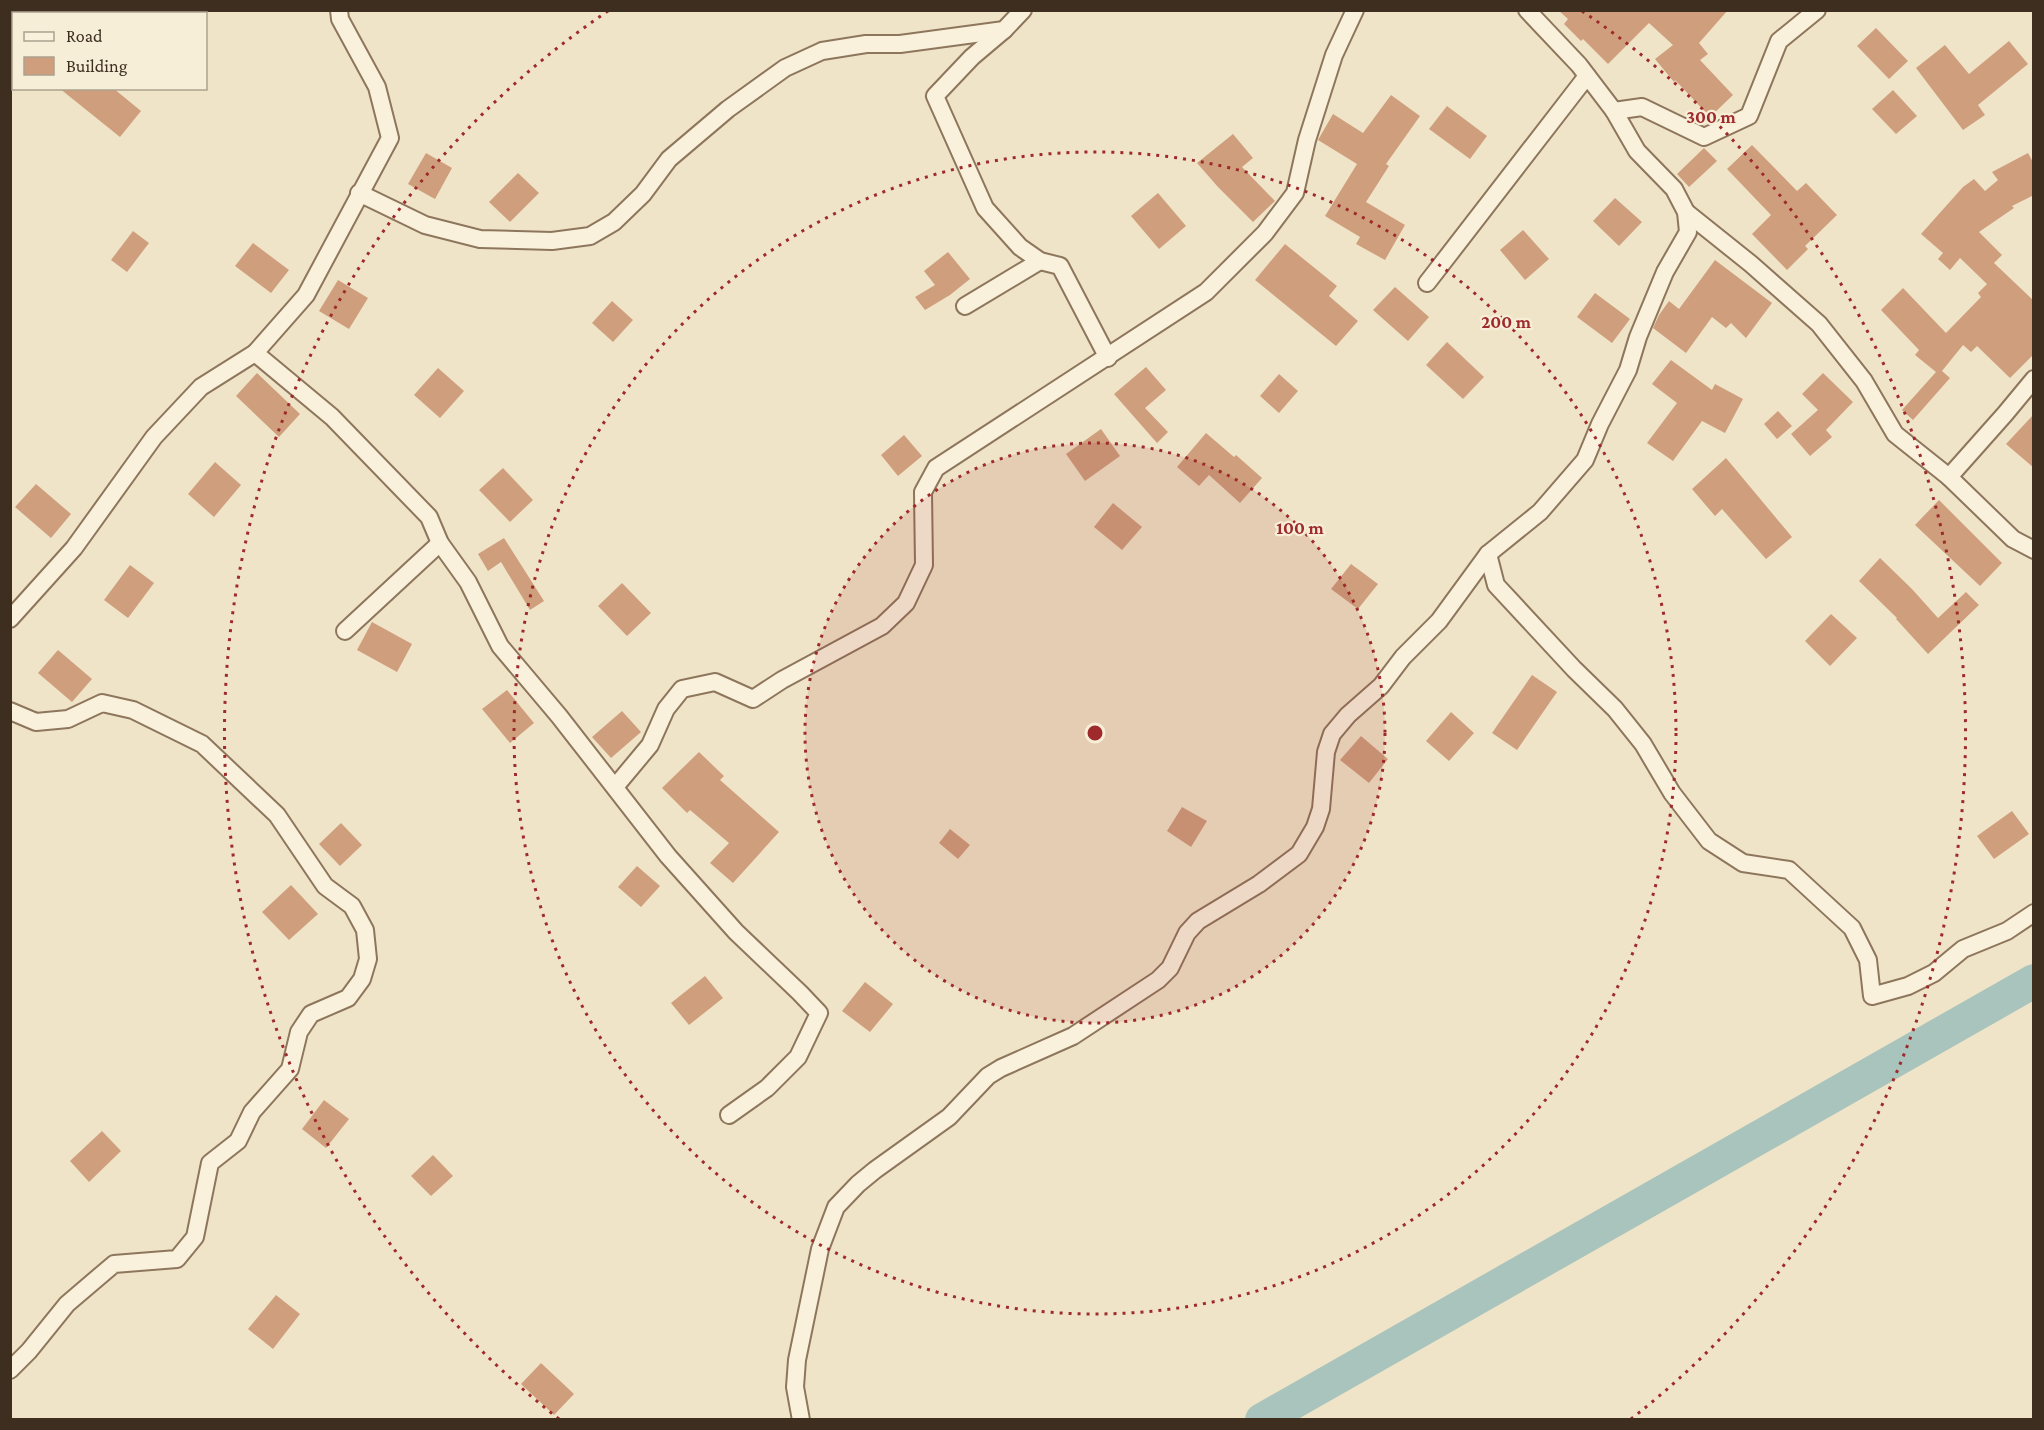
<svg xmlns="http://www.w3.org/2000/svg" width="2044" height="1430" viewBox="0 0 2044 1430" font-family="'Crimson Pro',serif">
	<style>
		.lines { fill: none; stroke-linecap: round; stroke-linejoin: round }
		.river { stroke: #a9c4bc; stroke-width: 34 }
		.building { fill: #cf9f7d }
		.street-casing { stroke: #8d765c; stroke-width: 20 }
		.street { stroke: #faf1dc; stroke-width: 16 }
		.ring { fill: none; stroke: #9e2a2b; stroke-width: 3; stroke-dasharray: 3 6 }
		.centre { fill: #9e2a2b; stroke: #f7eed8; stroke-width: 3 }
		.ring-label { font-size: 18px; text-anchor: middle; font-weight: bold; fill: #9e2a2b; stroke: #f7eed8; stroke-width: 4.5; stroke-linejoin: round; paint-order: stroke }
	</style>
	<rect width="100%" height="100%" fill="#f0e4c8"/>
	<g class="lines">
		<polyline class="river" points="1262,1420 2034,981"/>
	</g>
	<g class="building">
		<polygon points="1558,10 1728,10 1699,43 1708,54 1700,60 1733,95 1710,117 1675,80 1674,82 1655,59 1673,45 1649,23 1608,64 1583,39 1581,41 1564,24 1568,19"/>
		<polygon points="1876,28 1908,61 1889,79 1857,46"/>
		<polygon points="2009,41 2028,64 1978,105 1985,115 1963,130 1916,68 1945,45 1969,74"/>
		<polygon points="59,88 113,88 141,111 120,137"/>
		<polygon points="1893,90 1917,116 1896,134 1872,109"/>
		<polygon points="1391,95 1420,116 1386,164 1389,166 1366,202 1405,225 1385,260 1356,244 1360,237 1325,216 1357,164 1318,140 1333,114 1363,133"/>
		<polygon points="1447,106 1487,136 1470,159 1429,129"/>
		<polygon points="1233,134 1253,158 1242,167 1275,201 1253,222 1218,187 1197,163"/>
		<polygon points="1752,145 1797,191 1806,183 1837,215 1805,246 1808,249 1787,270 1752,234 1771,215 1727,169"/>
		<polygon points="1704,148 1717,161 1689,187 1677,174"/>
		<polygon points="426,153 452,168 435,199 408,184"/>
		<polygon points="2028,153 2034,164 2034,195 2012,206 2014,208 1979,232 2002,255 1994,263 2034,301 2034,354 2010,378 1977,346 1971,352 1963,345 1942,371 1950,378 1913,420 1902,410 1936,372 1915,355 1919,350 1881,310 1903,288 1946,333 1981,297 1978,293 1987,284 1960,258 1950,270 1938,259 1943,253 1921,234 1963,187 1974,179 1985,191 1998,180 1992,172"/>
		<polygon points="518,173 539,193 510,222 489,202"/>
		<polygon points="1158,193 1186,226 1159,249 1131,216"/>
		<polygon points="1615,198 1642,222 1619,246 1593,221"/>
		<polygon points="1523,230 1549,259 1525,280 1500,250"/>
		<polygon points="133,231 149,243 127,272 111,260"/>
		<polygon points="253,243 289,270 271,293 235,266"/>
		<polygon points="1285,244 1337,286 1329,296 1358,321 1336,346 1255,280"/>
		<polygon points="948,252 970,279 950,295 925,310 915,297 935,285 924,271"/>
		<polygon points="1715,260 1772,303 1746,338 1731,323 1726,328 1712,317 1686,353 1653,328 1659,315 1669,301 1679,309"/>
		<polygon points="338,280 368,298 349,329 319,311"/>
		<polygon points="1395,287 1429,317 1408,341 1373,310"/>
		<polygon points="1595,293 1630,319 1612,343 1577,317"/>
		<polygon points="612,301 633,320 613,342 592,323"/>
		<polygon points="1447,342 1484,377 1463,399 1426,365"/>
		<polygon points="1671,360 1712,390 1715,384 1743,399 1725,433 1702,421 1673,461 1647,443 1677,403 1652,384"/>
		<polygon points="1146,367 1166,390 1145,408 1168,432 1157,443 1114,394"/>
		<polygon points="438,368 464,391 440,418 414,395"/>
		<polygon points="257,373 300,414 279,437 236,396"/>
		<polygon points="1823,373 1853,402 1826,430 1832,437 1810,456 1791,434 1818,410 1802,394"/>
		<polygon points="1279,374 1298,391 1279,413 1260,396"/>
		<polygon points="1778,411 1792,426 1777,439 1764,424"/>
		<polygon points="2034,414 2034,468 2006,444"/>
		<polygon points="1101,429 1120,456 1085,481 1066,454"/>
		<polygon points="1206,433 1234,457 1236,455 1262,478 1240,503 1209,475 1199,486 1177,467"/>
		<polygon points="904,435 922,456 898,476 881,455"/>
		<polygon points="1726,458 1792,537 1766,559 1722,509 1715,516 1692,489"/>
		<polygon points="215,462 241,485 214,517 188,494"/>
		<polygon points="503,468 533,500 510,522 479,490"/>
		<polygon points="36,484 71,514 51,538 15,507"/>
		<polygon points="1939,500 2002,563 1980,586 1915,525"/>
		<polygon points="1113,503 1142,527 1122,550 1094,527"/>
		<polygon points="504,538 544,601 530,610 501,562 488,571 478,554"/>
		<polygon points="1880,558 1912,589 1938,618 1966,592 1979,605 1928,654 1896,619 1897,618 1859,581"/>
		<polygon points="1351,564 1378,584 1358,609 1331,589"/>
		<polygon points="130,565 154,583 128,618 104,600"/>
		<polygon points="622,583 651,613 627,636 598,606"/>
		<polygon points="1831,614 1857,638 1830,666 1805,641"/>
		<polygon points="372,622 412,644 397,672 357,650"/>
		<polygon points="58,650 92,679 72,702 38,673"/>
		<polygon points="1532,675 1557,692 1517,750 1492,733"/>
		<polygon points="507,690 534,723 510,743 482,709"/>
		<polygon points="622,711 641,732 611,758 592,737"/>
		<polygon points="1451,712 1474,733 1449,761 1426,741"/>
		<polygon points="1361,736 1388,759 1369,783 1340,760"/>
		<polygon points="699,752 724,776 720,780 779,832 733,883 710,863 729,843 690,810 687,813 662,788"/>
		<polygon points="1182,807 1207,821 1191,847 1167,831"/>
		<polygon points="2012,811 2029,834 1994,859 1977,836"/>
		<polygon points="341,823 362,845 340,866 319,844"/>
		<polygon points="950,829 970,845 958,859 939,843"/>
		<polygon points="637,866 660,886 641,907 618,887"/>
		<polygon points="291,885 318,914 289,940 262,912"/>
		<polygon points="705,976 723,998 689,1025 671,1003"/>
		<polygon points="865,982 893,1004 870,1032 842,1011"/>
		<polygon points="324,1100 349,1119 326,1148 302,1129"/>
		<polygon points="102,1131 121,1151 89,1182 70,1161"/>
		<polygon points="433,1155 453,1176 431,1196 411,1176"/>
		<polygon points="276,1295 300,1314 273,1349 248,1329"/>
		<polygon points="541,1363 574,1394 554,1415 521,1384"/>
	</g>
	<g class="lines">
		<g class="street-casing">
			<g id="street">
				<polyline points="339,10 340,19 377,87 390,138 306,295 255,353 332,417 429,517 440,543 468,582 500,646 559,716 668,856 736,932 800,993 819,1013 798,1057 767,1088 729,1115"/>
				<polyline points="1004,30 972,57 935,96 985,208 1020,247 1040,261 1060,266 1108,358"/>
				<polyline points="1614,111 1642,107 1704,137 1749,116 1779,41 1817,10"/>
				<polyline points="359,193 425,225 480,239 552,241 590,236 614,222 643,194 669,159 728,109 785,68 822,51 866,44 900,44 1004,30 1023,10"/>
				<polyline points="1686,212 1751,264 1819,324 1864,381 1895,434 1949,477 2013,539 2034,550"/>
				<polyline points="1427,283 1587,76"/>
				<polyline points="965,306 1040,261"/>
				<polyline points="1949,477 2005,414 2034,379"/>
				<polyline points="1488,554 1496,585 1574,669 1615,709 1643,744 1672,793 1709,841 1743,863 1789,870 1852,928 1868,960 1872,996 1908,986 1934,973 1963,949 2007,931 2034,913"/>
				<polyline points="10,619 74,548 154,437 201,387 255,353"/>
				<polyline points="345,631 440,543"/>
				<polyline points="10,711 36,722 68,719 102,703 133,710 202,744 277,815 325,886 352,906 365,930 368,959 362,979 348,998 311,1014 299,1032 290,1069 252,1112 238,1141 210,1163 195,1237 177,1259 114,1264 67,1304 29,1351 10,1370"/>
				<polyline points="615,787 650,745 666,709 682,689 715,682 753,699 782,680 882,626 906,603 924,565 923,492 936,468 1206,292 1265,233 1295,193 1307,140 1334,55 1355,10"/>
				<polyline points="801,1420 795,1387 797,1360 820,1249 836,1207 858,1184 875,1170 949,1117 988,1076 1001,1068 1073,1036 1158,980 1170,968 1187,933 1198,921 1259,884 1299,854 1315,827 1321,809 1326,752 1332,734 1348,715 1381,686 1403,657 1439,621 1488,554 1540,512 1585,460 1600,424 1628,370 1638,337 1665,272 1688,232 1686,212 1674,189 1637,151 1614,111 1579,65 1527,10"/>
			</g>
		</g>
		<use href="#street" class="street"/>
	</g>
	<circle cx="1095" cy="733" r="290" fill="#9e2a2b" fill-opacity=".12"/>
	<g class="ring">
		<circle cx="1095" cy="733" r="290"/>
		<circle cx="1095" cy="733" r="581"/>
		<path d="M559 1419A871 871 0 0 1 608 11M1582 11A871 871 0 0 1 1631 1419"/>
	</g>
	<circle cx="1095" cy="733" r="9" class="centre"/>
	<g class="ring-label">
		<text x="1711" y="123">300 m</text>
		<text x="1506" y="328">200 m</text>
		<text x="1300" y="534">100 m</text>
	</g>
	<rect width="2044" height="1430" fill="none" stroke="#3d2e20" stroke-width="24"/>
	<rect x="12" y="12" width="195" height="78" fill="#f7eed8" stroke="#ada18e" stroke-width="1.5"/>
	<rect x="24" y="32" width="30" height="9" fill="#faf1dc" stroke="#ada18e" stroke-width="1.5"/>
	<text x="66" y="42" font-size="18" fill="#3d2e20">Road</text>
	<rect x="24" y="57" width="30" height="18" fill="#cf9f7d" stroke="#ada18e" stroke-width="1.5"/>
	<text x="66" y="72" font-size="18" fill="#3d2e20">Building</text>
</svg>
